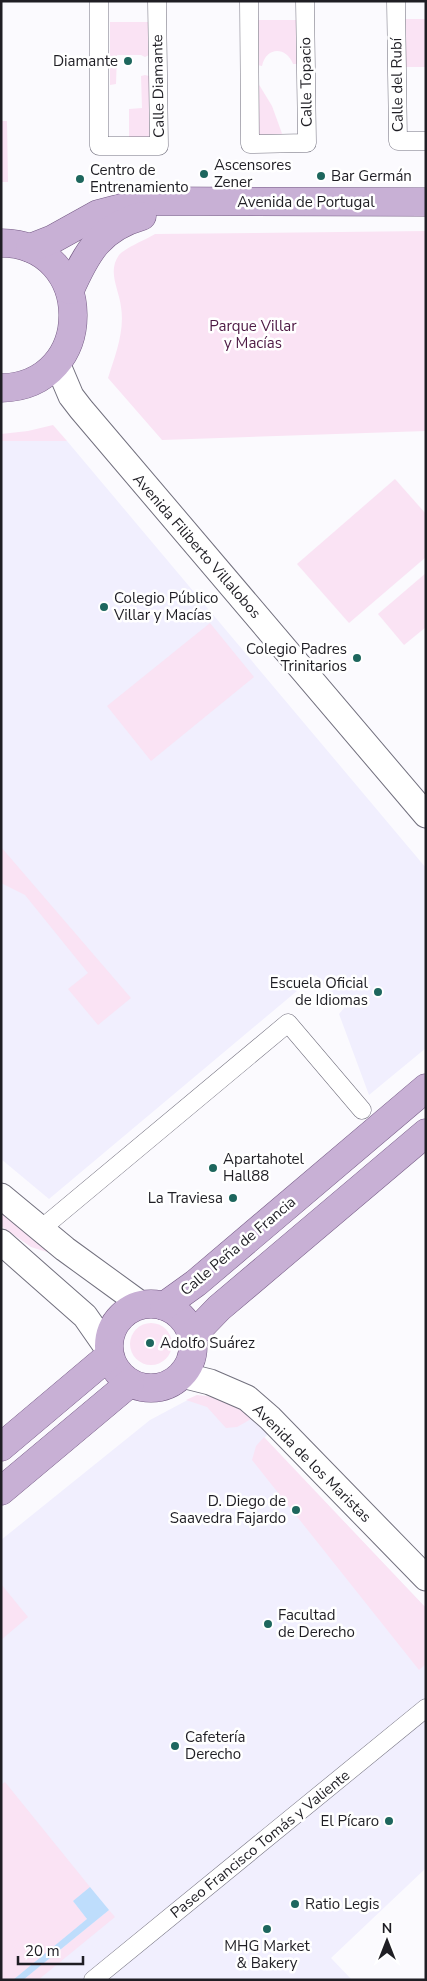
<svg xmlns="http://www.w3.org/2000/svg" width="427" height="1981" viewBox="0 0 427 1981" font-family="'Nunito Sans',sans-serif">
	<style>
		.built { fill: #f1effe }
		.green { fill: #fae3f4 }
		.water { fill: #beddfc }
		.lines { fill: none; stroke-linecap: round; stroke-linejoin: round }
		.street-casing { stroke: #72707e; stroke-width: 19 }
		.secondary-casing { stroke: #72707e; stroke-width: 27 }
		.primary-casing { stroke: #755b85; stroke-width: 29 }
		.street { stroke: #fff; stroke-width: 18 }
		.secondary { stroke: #fff; stroke-width: 25 }
		.primary { stroke: #c8b0d5; stroke-width: 28 }
		.poi-dot { fill: #1d665d; stroke: #fff; stroke-width: 2 }
		.labels { text-anchor: middle; dominant-baseline: central; stroke-width: 5; stroke-linejoin: round; paint-order: stroke }
		.poi-label { font-size: 15px; fill: #1f1e24; stroke: #fff; text-anchor: start }
		.street-label { font-size: 15px; fill: #1f1e24; stroke: #fff }
		.park-label { font-size: 15px; fill: #4d1944; stroke: #fff }
	</style>
	<rect width="100%" height="100%" fill="#fbfafe"/>
	<g class="built">
		<polygon points="1,441 67,441 426,868 426,1048 369,1095 339,1014 344,1008 316,975 49,1199 1,1159"/>
		<polygon points="197,1395 248,1413 269,1433 264,1438 426,1608 426,1868 331,1958 352,1980 1,1980 1,1540 150,1420"/>
	</g>
	<g class="green">
		<rect x="405" y="19" width="21" height="48"/>
		<path d="M257,20H296L297,64H293C286,46 266,47 262,66L257,65Z"/>
		<polygon points="110,22 148,22 149,55 145,57 141,55 117,55 116,84 110,85"/>
		<polygon points="145,75 149,76 150,141 129,141 129,109 142,108 141,76"/>
		<polygon points="258,83 272,106 284,139 258,139"/>
		<polygon points="1,121 7,121 8,182 1,182"/>
		<path d="M426,231V431L162,440L108,378C115,356 125,331 121,307C119,289 107,272 119,255C125,248 147,239 155,234Z"/>
		<polygon points="53,425 67,441 1,441 1,434 28,431"/>
		<polygon points="395,479 426,514 426,557 349,623 297,564"/>
		<polygon points="426,573 426,627 404,645 378,614"/>
		<polygon points="210,623 254,677 151,761 107,706"/>
		<polygon points="1,847 131,998 98,1025 68,989 88,973 25,895 1,883"/>
		<polygon points="1,1213 50,1253 31,1247 1,1226"/>
		<circle cx="151" cy="1344" r="21"/>
		<path d="M197,1395C217,1396 239,1403 253,1418L237,1427L226,1428L207,1407L186,1400Z"/>
		<polygon points="264,1437 426,1608 426,1664 419,1670 252,1460 256,1446"/>
		<polygon points="1,1584 28,1617 1,1640"/>
		<polygon points="5,1782 90,1887 73,1901 87,1919 13,1980 1,1980 1,1785"/>
		<polygon points="109,1910 115,1917 38,1980 23,1980"/>
	</g>
	<polygon class="water" points="90,1887 109,1910 23,1980 13,1980 87,1919 73,1901"/>
	<g class="lines">
		<g class="street-casing">
			<g id="street">
				<polyline points="99,1 99,146 159,146 157,1"/>
				<polyline points="249,1 250,144 307,143 305,1"/>
				<polyline points="396,1 398,141 426,141"/>
				<polyline points="41,1229 288,1023 362,1110"/>
				<polyline points="93,1980 426,1708"/>
			</g>
		</g>
		<g class="secondary-casing">
			<g id="secondary">
				<polyline points="57,363 71,396 81,409 426,815"/>
				<polyline points="1,1196 65,1249 142,1305"/>
				<polyline points="1,1242 85,1316 108,1349"/>
				<polyline points="182,1375 210,1382 247,1398 270,1418 426,1578"/>
			</g>
		</g>
		<g class="primary-casing">
			<g id="primary">
				<path d="M1,243C96,243 98,386 1,388"/>
				<polyline points="30,248 53,239 98,214 148,201 426,202"/>
				<path d="M70,290C87,252 100,228 142,216"/>
				<circle cx="151" cy="1346" r="42"/>
				<polyline points="164,1306 196,1283 426,1088"/>
				<polyline points="192,1336 219,1308 426,1133"/>
				<polyline points="1,1447 109,1356"/>
				<polyline points="1,1491 130,1383"/>
			</g>
		</g>
		<use href="#street" class="street"/>
		<use href="#secondary" class="secondary"/>
		<use href="#primary" class="primary"/>
	</g>
	<g class="poi-dot">
		<circle cx="128" cy="61" r="5"/>
		<circle cx="204" cy="174" r="5"/>
		<circle cx="321" cy="176" r="5"/>
		<circle cx="80" cy="179" r="5"/>
		<circle cx="104" cy="607" r="5"/>
		<circle cx="357" cy="658" r="5"/>
		<circle cx="378" cy="992" r="5"/>
		<circle cx="213" cy="1168" r="5"/>
		<circle cx="233" cy="1198" r="5"/>
		<circle cx="150" cy="1343" r="5"/>
		<circle cx="296" cy="1510" r="5"/>
		<circle cx="268" cy="1624" r="5"/>
		<circle cx="175" cy="1746" r="5"/>
		<circle cx="389" cy="1821" r="5"/>
		<circle cx="295" cy="1904" r="5"/>
		<circle cx="267" cy="1929" r="5"/>
	</g>
	<g class="labels">
		<g class="poi-label">
			<text x="118" y="61" text-anchor="end">Diamante</text>
			<text x="214" y="165">Ascensores<tspan x="214" dy="17">Zener</tspan></text>
			<text x="90" y="170">Centro de<tspan x="90" dy="17">Entrenamiento</tspan></text>
			<text x="331" y="176">Bar Germán</text>
			<text x="114" y="598">Colegio Público<tspan x="114" dy="17">Villar y Macías</tspan></text>
			<text x="347" y="649" text-anchor="end">Colegio Padres<tspan x="347" dy="17">Trinitarios</tspan></text>
			<text x="368" y="983" text-anchor="end">Escuela Oficial<tspan x="368" dy="17">de Idiomas</tspan></text>
			<text x="223" y="1159">Apartahotel<tspan x="223" dy="17">Hall88</tspan></text>
			<text x="223" y="1198" text-anchor="end">La Traviesa</text>
			<text x="160" y="1343">Adolfo Suárez</text>
			<text x="286" y="1501" text-anchor="end">D. Diego de<tspan x="286" dy="17">Saavedra Fajardo</tspan></text>
			<text x="278" y="1615">Facultad<tspan x="278" dy="17">de Derecho</tspan></text>
			<text x="185" y="1737">Cafetería<tspan x="185" dy="17">Derecho</tspan></text>
			<text x="379" y="1821" text-anchor="end">El Pícaro</text>
			<text x="305" y="1904">Ratio Legis</text>
			<text x="267" y="1946" text-anchor="middle">MHG Market<tspan x="267" dy="17">&amp; Bakery</tspan></text>
		</g>
		<g class="street-label">
			<text transform="translate(306 82) rotate(-91)">Calle Topacio</text>
			<text transform="translate(397 85) rotate(-91)">Calle del Rubí</text>
			<text transform="translate(158 86) rotate(-91)">Calle Diamante</text>
			<text x="306" y="202">Avenida de Portugal</text>
			<text transform="translate(197 546) rotate(49)">Avenida Filiberto Villalobos</text>
			<text transform="translate(238 1246) rotate(-40)">Calle Peña de Francia</text>
			<text transform="translate(312 1463) rotate(45)">Avenida de los Maristas</text>
			<text transform="translate(260 1844) rotate(-39)">Paseo Francisco Tomás y Valiente</text>
		</g>
		<g class="park-label">
			<text x="253" y="326">Parque Villar<tspan x="253" dy="17">y Macías</tspan></text>
		</g>
	</g>
	<rect width="427" height="1981" fill="none" stroke="#1f1e24" stroke-width="5"/>
	<g transform="translate(387 1941)" stroke="#ffffff" stroke-width="4" paint-order="stroke">
	<path d="M0-4L9 19L0 12L-9 19Z" fill="#1f1e24"/>
	<text y="-8" font-size="14" font-weight="bold" text-anchor="middle" fill="#1f1e24">N</text>
	</g>
	<path d="M18 1956v8h65v-8" fill="none" stroke="#1f1e24" stroke-width="2.5"/>
	<text x="25" y="1956" font-size="15" fill="#1f1e24" stroke="#ffffff" stroke-width="4" paint-order="stroke">20 m</text>
</svg>
